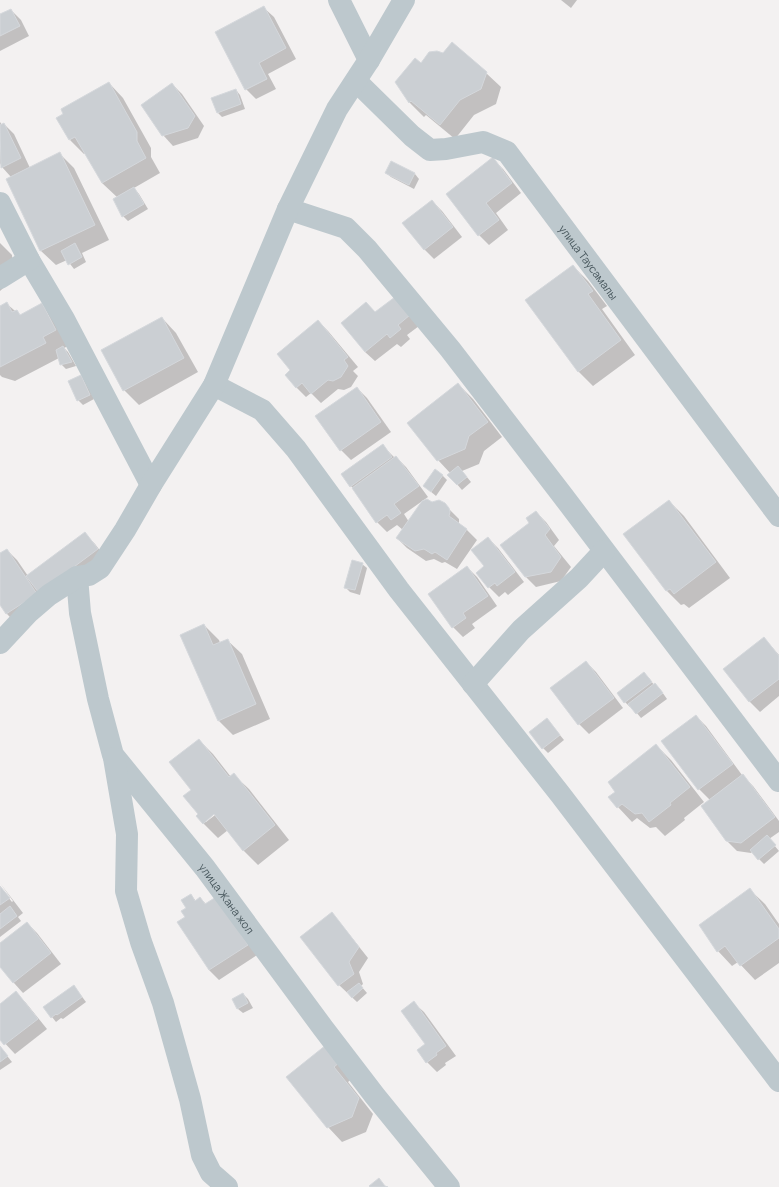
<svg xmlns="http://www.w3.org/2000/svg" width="779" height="1187" viewBox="0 0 779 1187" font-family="Manrope,sans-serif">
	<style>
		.shadow { fill: #0003; fill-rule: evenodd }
		.building { fill: #cbcfd3; stroke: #d5d8dc }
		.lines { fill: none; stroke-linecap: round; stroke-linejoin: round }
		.minor { stroke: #bdc8cd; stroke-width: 22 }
		.labels { text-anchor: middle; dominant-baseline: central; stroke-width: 3; stroke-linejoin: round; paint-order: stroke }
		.street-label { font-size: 11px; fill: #49585e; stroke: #fff }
	</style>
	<rect width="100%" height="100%" fill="#f3f1f1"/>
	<g class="shadow">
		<polygon points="561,0 577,0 571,8"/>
		<polygon points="264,8 274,17 296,59 268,74 276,89 256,99 246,89"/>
		<polygon points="11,10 21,20 29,36 0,51 0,16"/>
		<polygon points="421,65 486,73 501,87 496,104 474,115 455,139 426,115 424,117 410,103 397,82"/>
		<polygon points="109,83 123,98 151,148 151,157 160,173 134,188 139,194 148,209 128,221 123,216 118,198 102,183 86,153 84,154 70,140"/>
		<polygon points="172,84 182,94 204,126 198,138 173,146 163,135"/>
		<polygon points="236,90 240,95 245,109 222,117 218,113"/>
		<polygon points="0,122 2,125 4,124 14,134 30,168 60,154 74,168 109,240 82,253 86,262 74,269 67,260 56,265 41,251 7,179 11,177 2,167 0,163"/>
		<polygon points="493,159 503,169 521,193 496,213 508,230 489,245 479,235"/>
		<polygon points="392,162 415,174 419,179 414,189 391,177 386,173"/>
		<polygon points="432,201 442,211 462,237 434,259 424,249"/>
		<polygon points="0,243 12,255 14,279 0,291"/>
		<polygon points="573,266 588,281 607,306 602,309 635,355 593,386 578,371"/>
		<polygon points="395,298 419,326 407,335 410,339 401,347 397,344 375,361 365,352 366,303 376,313"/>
		<polygon points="7,304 21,316 42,305 56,319 70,345 64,348 68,352 76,366 66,369 61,364 59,358 15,381 2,377 0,375 0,307"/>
		<polygon points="162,318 176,333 198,372 139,405 124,390"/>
		<polygon points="318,321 328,331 358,367 353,371 358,376 351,387 344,390 338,389 321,403 311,393 306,397 296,387"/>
		<polygon points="81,376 86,381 94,399 83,405 78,400"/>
		<polygon points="458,384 473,399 502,437 484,451 479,464 462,471 471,482 462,490 449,475 451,474 438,460"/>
		<polygon points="357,388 367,398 391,432 351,460 341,450"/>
		<polygon points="382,445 395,458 396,457 406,467 428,497 404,514 409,522 432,504 444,504 459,519 459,524 467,530 477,540 457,569 445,562 442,563 434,559 426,561 407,548 397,538 403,530 397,525 387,532 377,522 351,486"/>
		<polygon points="442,475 447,480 436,496 424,486"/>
		<polygon points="669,501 684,516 730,578 689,608 684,604 681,605 666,590"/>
		<polygon points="536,512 546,522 559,540 554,546 571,567 561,581 536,587 526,577 531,523"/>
		<polygon points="85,534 95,544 107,560 17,624 7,614 0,603 0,554 7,550 17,560 28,576"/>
		<polygon points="488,538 498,548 524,582 508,595 505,592 499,597 489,587 485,566"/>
		<polygon points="362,564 367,568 360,595 350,592 345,587"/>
		<polygon points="467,567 477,577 497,606 472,624 475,628 463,637 453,627"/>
		<polygon points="204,625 219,640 220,643 227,640 242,654 270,719 233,735 219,721"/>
		<polygon points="764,638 779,655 779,696 760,712 750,702 724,669"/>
		<polygon points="586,662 596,672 623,708 589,734 579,724 552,688"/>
		<polygon points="649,678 654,685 655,684 660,689 667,699 641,718 631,706 630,707 625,702 618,693"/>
		<polygon points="696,716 706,726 742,775 753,786 779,821 779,832 769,839 779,851 764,864 752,852 751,853 737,851 727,841 710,800 699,789 663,741"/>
		<polygon points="551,724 564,740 548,753 543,748"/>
		<path d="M199,740L213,754L231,777L234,775L249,789L289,840L258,865L243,850L228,830L218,838L203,823L199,814ZM217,810L219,812L206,822L205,821Z"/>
		<polygon points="656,745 671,760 704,802 684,818 685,820 665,836 656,827 650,828 637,818 632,822 618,807 617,792"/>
		<polygon points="0,883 23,913 18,917 21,921 0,937 0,887 12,902 13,901"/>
		<polygon points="750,890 765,904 779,924 779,963 755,980 738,962 732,966 718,951"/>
		<polygon points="191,895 196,901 200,898 207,905 216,898 257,955 219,980 209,970 186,917"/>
		<polygon points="332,914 341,924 368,958 359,972 363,984 361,986 367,993 357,1002 339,985 301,937"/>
		<polygon points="27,923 37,933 61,964 23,993 14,983 0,965 0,944"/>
		<polygon points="74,986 86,1002 63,1019 61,1018 56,1022 52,1017"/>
		<polygon points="16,993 26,1003 47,1029 15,1054 0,1038 0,1005"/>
		<polygon points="243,994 248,999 253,1008 243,1013 238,1009 233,1000"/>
		<polygon points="414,1003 424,1012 456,1056 445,1063 446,1065 437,1072 427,1062 418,1050 426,1044"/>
		<polygon points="0,1047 12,1062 0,1070"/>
		<polygon points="341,1061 354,1077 348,1082 373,1114 366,1132 342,1142 328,1127 287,1077"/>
	</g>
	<g class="building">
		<polygon points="264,6 286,48 259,63 267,79 245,90 215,32"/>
		<polygon points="11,9 20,26 0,36 0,14"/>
		<polygon points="452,42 487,72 481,89 460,100 440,125 411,101 409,103 395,82 415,58 421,63 429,52 437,51 443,53"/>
		<polygon points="109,82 137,132 137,141 146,158 102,183 75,137 69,140 56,118 63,114 61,109"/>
		<polygon points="172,83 195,116 188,128 162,136 141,105"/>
		<polygon points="236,89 241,104 217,113 211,98"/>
		<polygon points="4,123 21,158 1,168 0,125"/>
		<polygon points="60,152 95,225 40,251 6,179"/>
		<polygon points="493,157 512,183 486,203 499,220 478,236 446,194"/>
		<polygon points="391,161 415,173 409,185 385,173"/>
		<polygon points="134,187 144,204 122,217 113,199"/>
		<polygon points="432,200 453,227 424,250 402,223"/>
		<polygon points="75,243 82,257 68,265 61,251"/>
		<polygon points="573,265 593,291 588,294 621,340 578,372 525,300"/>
		<polygon points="395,297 410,315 398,325 401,329 390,338 387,334 365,352 341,323 366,302 375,312"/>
		<polygon points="7,302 12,312 17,310 20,315 42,303 56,330 43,337 46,343 0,367 0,306"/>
		<polygon points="162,317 184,358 123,391 101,350"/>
		<polygon points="318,320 348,357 344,360 348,366 341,377 333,381 328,380 311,394 302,383 296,388 285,375 290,370 277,354"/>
		<polygon points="63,346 72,362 60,365 56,350"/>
		<polygon points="81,375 90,395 77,401 68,381"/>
		<polygon points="458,383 488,422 469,436 465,449 437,461 407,423"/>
		<polygon points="357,387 381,422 340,451 315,416"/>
		<polygon points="383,444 392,457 350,487 341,474"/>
		<polygon points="396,456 419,486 394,504 401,513 391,520 387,515 376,523 352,488"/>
		<polygon points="458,466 467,477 457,485 447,475"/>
		<polygon points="435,469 443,475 431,492 423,486"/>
		<polygon points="427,499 432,502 439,500 445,503 449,508 450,512 449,516 467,529 447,560 435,552 432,554 424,549 415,551 396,538 422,501"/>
		<polygon points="669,500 716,562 674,594 670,589 666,591 623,534"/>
		<polygon points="536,511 550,529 545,535 561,557 551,572 525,577 500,545 529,523 526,518"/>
		<polygon points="85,532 98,549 39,593 26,576"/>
		<polygon points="488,537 515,572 497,586 495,583 488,588 476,573 484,566 471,550"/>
		<polygon points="7,549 37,594 6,614 0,605 0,553"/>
		<polygon points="352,560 363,563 355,590 344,588"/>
		<polygon points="467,566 488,596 463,613 466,618 452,628 428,594"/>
		<polygon points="204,624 213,645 228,639 256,704 218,721 180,635"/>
		<polygon points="764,637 779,656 779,679 749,702 723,669"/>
		<polygon points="586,661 614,698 578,725 550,688"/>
		<polygon points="644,672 652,682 624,703 617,693"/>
		<polygon points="655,683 663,693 636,714 628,704"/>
		<polygon points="696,715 733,764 698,790 661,741"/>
		<polygon points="547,718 560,735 542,749 529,732"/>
		<polygon points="199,739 229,777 234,773 275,825 243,851 214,814 203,824 196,816 198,814 183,796 191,790 169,762"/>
		<polygon points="656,744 690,787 670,803 671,805 649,822 642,813 635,814 622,804 617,808 608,797 615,792 608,782"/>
		<polygon points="743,774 775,817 741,843 726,841 701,806"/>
		<polygon points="767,835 776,845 758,860 750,850"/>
		<polygon points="0,886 10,898 0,905"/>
		<polygon points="750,888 779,929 779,938 740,966 725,946 717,952 699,925"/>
		<polygon points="191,894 195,901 200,897 205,904 216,897 248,945 209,970 177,922 185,917 181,911 186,908 181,900"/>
		<polygon points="10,906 17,916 0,929 0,914"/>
		<polygon points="332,912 359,947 349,962 354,974 338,986 300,937"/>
		<polygon points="27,922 51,953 13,983 0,967 0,943"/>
		<polygon points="359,983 363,988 352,998 347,992"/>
		<polygon points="74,985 82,997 57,1015 56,1014 51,1018 43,1007"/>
		<polygon points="16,991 38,1019 4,1045 0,1040 0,1004"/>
		<polygon points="243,993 248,1003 237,1009 232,999"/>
		<polygon points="414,1001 446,1046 436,1053 437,1055 426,1063 417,1050 425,1044 401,1011"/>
		<polygon points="326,1045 340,1062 334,1067 359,1098 352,1117 327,1128 286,1077"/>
		<polygon points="0,1046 8,1056 0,1062"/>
		<polygon points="379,1178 385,1186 388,1187 370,1187 369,1186"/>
	</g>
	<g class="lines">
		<g class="minor">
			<polyline points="339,0 369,60"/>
			<path id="s1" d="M356,81L412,136L430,150L446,149L483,142L507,152L779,516"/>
			<polyline points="0,203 29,260 64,319 151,485"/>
			<polyline points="288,209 346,228 367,249 450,349 563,496 779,781"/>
			<polyline points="0,278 29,260"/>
			<polyline points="214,385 262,410 296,449 399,590 560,794 779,1081"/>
			<path id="s2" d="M77,577L80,613L98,699L113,755L205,868L323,1028L375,1096L449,1187"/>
			<polyline points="0,643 28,613 49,595 77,577 89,575 100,568 125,530 151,485 214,385 288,209 337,109 369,60 404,0"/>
			<polyline points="473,684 521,630 579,578 604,551"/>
			<polyline points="114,758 127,834 126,891 141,942 163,1003 190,1099 202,1155 211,1173 227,1187"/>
		</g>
	</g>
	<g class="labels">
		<g class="street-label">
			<text stroke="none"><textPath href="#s1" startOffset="318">улица Таусамалы</textPath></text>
			<text stroke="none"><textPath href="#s2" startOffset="365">улица Жана жол</textPath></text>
		</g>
	</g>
</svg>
